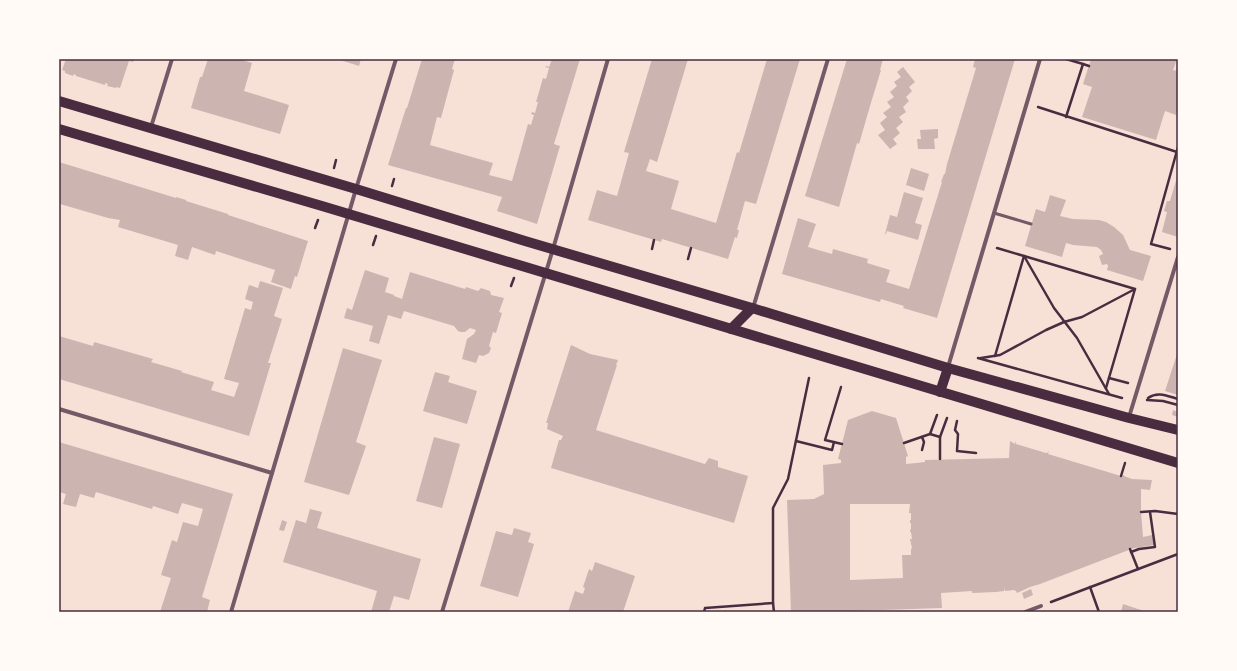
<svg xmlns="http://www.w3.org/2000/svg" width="1237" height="671" viewBox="0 0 1237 671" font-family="Lato,sans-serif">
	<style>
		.building { fill: #ccb4b1; fill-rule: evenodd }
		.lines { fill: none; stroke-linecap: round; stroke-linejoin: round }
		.path { stroke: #4a2c40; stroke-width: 2.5 }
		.service { stroke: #755966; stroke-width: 3 }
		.minor { stroke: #755966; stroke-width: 4 }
		.primary { stroke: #4a2c40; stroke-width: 10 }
		.neatline { fill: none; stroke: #4a2c40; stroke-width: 1.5 }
	</style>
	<rect width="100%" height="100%" fill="#f7e1d7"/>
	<g class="building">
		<polygon points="66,59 134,59 133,62 129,61 120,88 116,87 116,88 107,86 108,84 105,83 105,85 76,76 76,75 74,74 73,76 65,73 65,71 62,70"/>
		<polygon points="208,59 239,59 252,63 244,91 289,105 280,134 191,108 200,77 202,77"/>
		<polygon points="337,59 361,59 359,66"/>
		<polygon points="422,59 455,59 452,69 454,70 441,118 437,117 430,145 493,163 489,175 512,181 528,124 531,125 534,115 531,114 532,112 535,113 538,102 536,102 543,78 546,79 549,68 545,67 546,66 549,67 552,59 580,59 554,144 560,146 537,224 497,211 502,197 388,165 406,108 407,108"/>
		<polygon points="652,59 688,59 657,162 650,159 646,171 679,181 671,209 716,223 737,152 739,153 767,59 800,59 756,204 745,201 737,230 739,230 737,238 735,237 728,259 662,239 661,242 588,220 597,190 617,196 629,153 624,152"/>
		<polygon points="847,59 883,59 880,70 881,70 870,106 859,144 857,143 839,207 805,196"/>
		<polygon points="975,59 1015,59 937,318 903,308 904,306 894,303 881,299 880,302 782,274 798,218 816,224 808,247 832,254 833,249 868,259 867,263 890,270 886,282 909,289 942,182 941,182 944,174 945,174 947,164 976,68 973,67"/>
		<polygon points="1091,59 1177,59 1173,70 1178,71 1178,108 1176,115 1165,111 1156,140 1082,117 1092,87 1083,84"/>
		<polygon points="903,67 915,82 909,87 912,91 906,97 909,101 903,107 906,112 899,117 903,122 896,128 900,133 893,139 897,144 890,149 878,135 885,130 880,123 887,117 883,113 891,107 887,102 894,97 890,92 897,86 894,82 901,77 897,72"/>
		<polygon points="938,129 938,138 934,139 935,149 918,149 917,139 921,139 920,130"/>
		<polygon points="59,162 176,198 176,197 186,200 186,201 228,214 228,215 308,241 297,277 295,276 291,289 271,282 275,270 216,251 215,255 192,247 188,260 175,256 178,245 118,227 120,220 108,218 60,204 59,206"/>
		<polygon points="911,168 929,174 924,191 906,185"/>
		<polygon points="1178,174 1178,237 1162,232 1167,212 1164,211 1167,201 1170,201"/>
		<polygon points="904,192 923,198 915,223 922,225 918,240 887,231 886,234 885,234 890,215 897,217"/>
		<polygon points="1050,195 1066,200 1060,216 1073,219 1099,220 1106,222 1114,227 1123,235 1130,250 1151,256 1143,281 1107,270 1108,266 1107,264 1102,265 1099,256 1103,254 1101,250 1097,247 1073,245 1066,243 1062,257 1025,246 1036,209 1045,212"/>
		<polygon points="365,270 389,278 385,292 394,295 394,296 402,299 410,272 465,289 466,287 478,291 481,288 490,291 491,295 504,298 499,312 502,313 496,333 493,332 489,346 491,348 489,353 483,356 479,355 476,363 462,359 467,339 474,334 476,330 470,328 465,332 461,332 458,331 454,326 404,311 401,319 388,315 379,344 369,341 373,326 344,318 347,308 352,310"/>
		<polygon points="260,281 283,288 274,316 282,319 268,363 271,363 249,436 59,379 59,336 93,346 94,342 153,359 151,362 182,371 181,372 214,382 211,390 234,397 239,383 224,379 245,308 251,310 253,302 245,299 249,285 258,288"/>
		<polygon points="571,345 590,354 618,360 616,365 617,365 596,430 705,464 709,458 718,461 718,467 748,476 734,523 551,468 559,440 561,440 563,436 547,429 548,423 546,423"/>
		<polygon points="343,348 382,360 356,442 366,446 349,495 304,482"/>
		<polygon points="1178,351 1178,395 1165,391"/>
		<polygon points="435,372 450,376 448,382 477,391 467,424 423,411"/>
		<polygon points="1173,410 1178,412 1178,417 1172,415"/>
		<path d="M872,411L896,418L908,456L906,457V464L925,462V460L1009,458L1010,441L1015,444L1016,441V444L1046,453H1047L1049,451L1048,454L1121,476L1124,475V476L1132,479L1152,480L1150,490L1141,489V512L1143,537L1152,535L1154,545L1135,548H1134L1040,584L1030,587L1029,585L1030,587L1017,593L1016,591L1014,590L1005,591L1004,588V591L996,592L972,593V591L941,593L942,608L853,611V612H791L787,500L814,499L824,494L823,465L841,463V460L838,459L848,420ZM850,504H910L909,513H911V520H910V523H911V529L910,530V532H911L912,539H910L912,548L911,549V555H902L903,578L850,580Z"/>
		<polygon points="434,437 460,444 442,508 416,501"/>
		<polygon points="59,442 233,494 202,597 210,600 207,612 160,612 171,578 161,575 172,540 177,542 183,522 198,526 203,509 182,503 178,514 153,506 152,509 96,492 94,498 80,494 76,507 63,504 66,494 59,492"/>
		<polygon points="310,509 322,512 317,528 421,559 409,600 394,596 389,612 371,612 377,591 283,562 296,520 306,523"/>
		<polygon points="282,520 287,522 284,531 279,530"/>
		<polygon points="514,528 531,533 528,542 534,544 518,597 480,586 496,531 512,535"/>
		<polygon points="595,562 635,576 623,612 568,612 575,591 583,594 585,588 583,587 589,569 592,571"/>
		<polygon points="1031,589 1033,595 1024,599 1022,593"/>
		<polygon points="1123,604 1147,612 1121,612"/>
	</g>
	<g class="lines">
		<g class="path">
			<polyline points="1083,64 1089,66"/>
			<polyline points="1038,107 1177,152"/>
			<polyline points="1066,117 1083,64 1066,59"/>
			<polyline points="334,168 336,160"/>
			<polyline points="392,186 394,179"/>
			<polyline points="315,228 318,220"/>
			<polyline points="373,245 376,236"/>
			<polyline points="997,248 1024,256 1054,308 1077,338 1109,394"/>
			<polyline points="652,249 654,240"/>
			<polyline points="1170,249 1151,244 1178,147"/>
			<polyline points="688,259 691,248"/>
			<polyline points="511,286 514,278"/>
			<polyline points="995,356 1024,256 1135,289 1106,388"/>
			<polyline points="978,358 1122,398"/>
			<polyline points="981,358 1000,355 1046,330 1064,322 1082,317 1135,289"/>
			<polyline points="1109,378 1128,383"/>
			<polyline points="841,387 825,440 842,444"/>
			<path d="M1148,398C1158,391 1167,396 1178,399"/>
			<polyline points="1147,400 1163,401 1178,405"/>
			<polyline points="957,421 955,430 958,434 957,451 976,453"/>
			<polyline points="930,434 940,437 947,418"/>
			<polyline points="922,437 924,442 922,450"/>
			<polyline points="940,437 940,459"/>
			<polyline points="796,441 832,450 834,442"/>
			<polyline points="904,443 930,434 937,415"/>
			<polyline points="1121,476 1125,463"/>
			<polyline points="1141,512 1155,511 1178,514"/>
			<polyline points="1130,549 1138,569"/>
			<polyline points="1131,552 1139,549 1155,547 1150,512"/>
			<polyline points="1090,587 1099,612"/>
			<polyline points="1051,602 1178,554"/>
			<polyline points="773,603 774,612"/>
			<polyline points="704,612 705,608 773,603 773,508 788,479 809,378"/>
		</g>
		<polyline class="service" points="994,213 1031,224"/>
		<g class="minor">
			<polyline points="151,127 172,59"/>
			<polyline points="753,308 828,59"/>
			<polyline points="948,367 1040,59"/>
			<polyline points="59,409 272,473"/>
			<polyline points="1129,417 1178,257"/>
			<polyline points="231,612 356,189 396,59"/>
			<polyline points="442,612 553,249 608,59"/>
			<polyline points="1025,612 1041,606"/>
		</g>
		<g class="primary">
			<polyline points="59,101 356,189 525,241 752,308 948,368 1129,418 1178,430"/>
			<polyline points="59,129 322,206 1178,463"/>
			<polyline points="731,329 752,308"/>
			<polyline points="940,392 948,368"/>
		</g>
	</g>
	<rect width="1237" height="671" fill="none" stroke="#fffaf5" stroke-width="120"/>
	<rect x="60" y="60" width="1117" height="551" class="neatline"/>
</svg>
